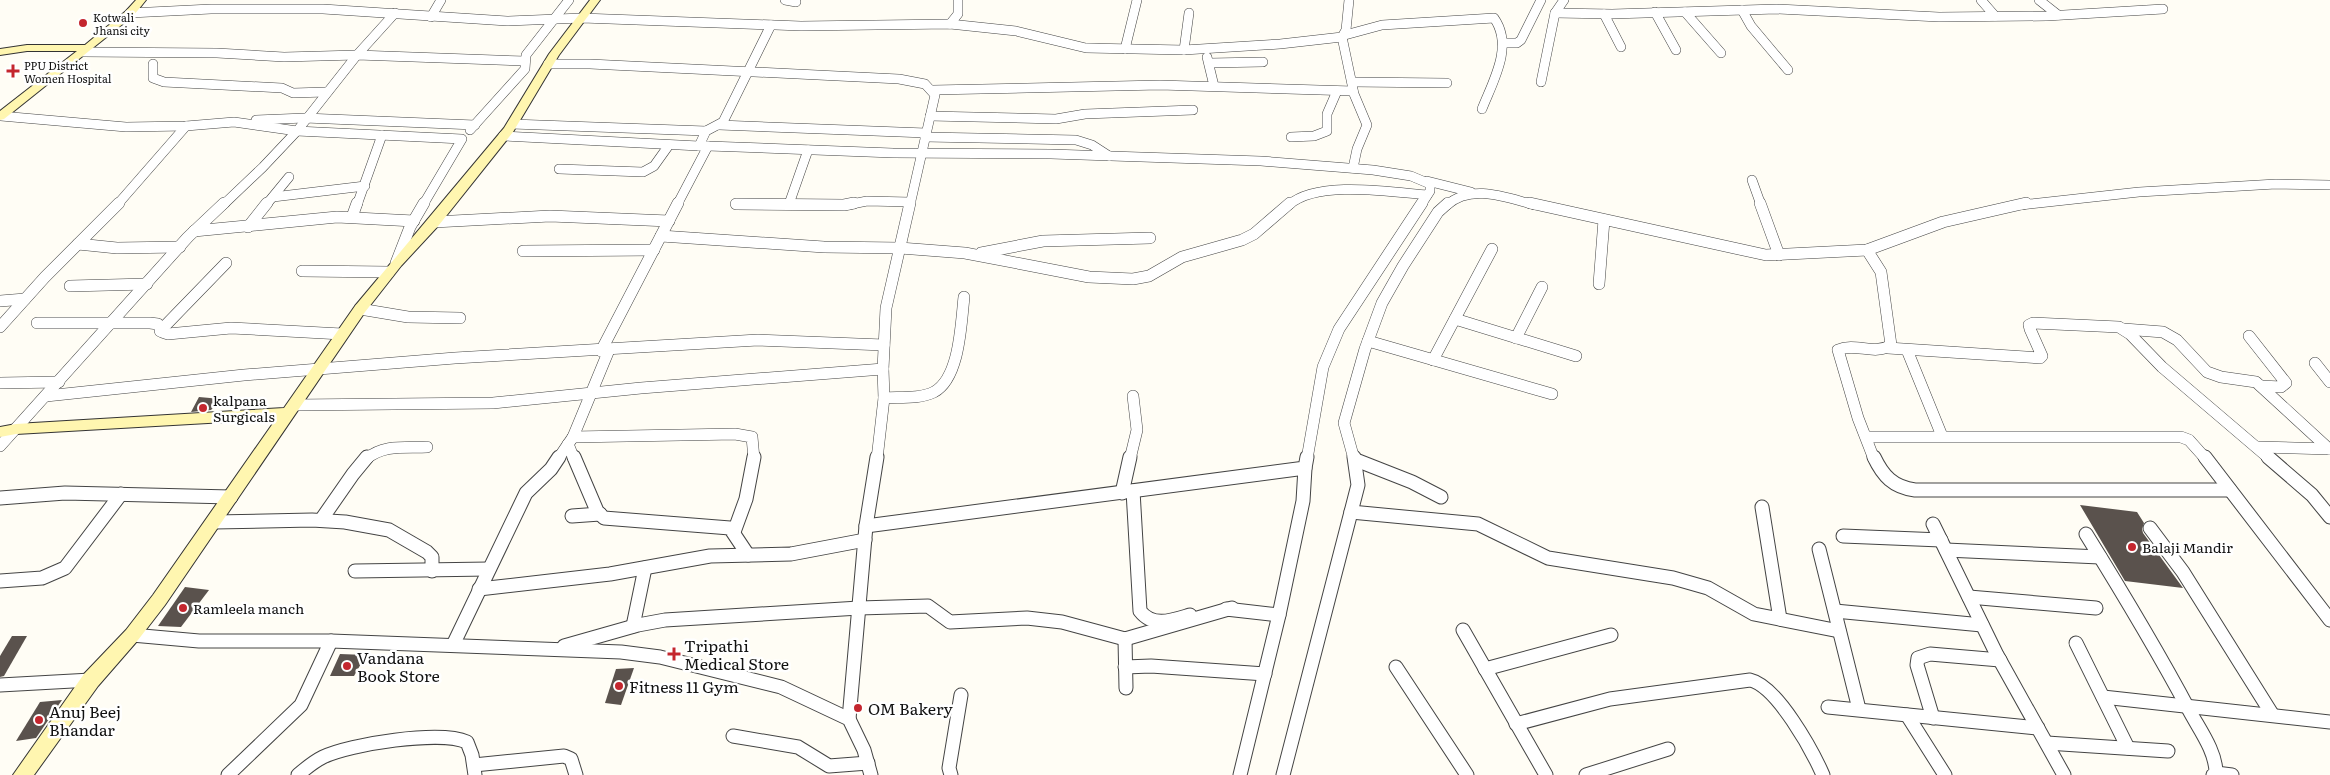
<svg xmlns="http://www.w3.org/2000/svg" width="2330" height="775" viewBox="0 0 2330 775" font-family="Literata,serif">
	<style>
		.building { fill: #5a524d }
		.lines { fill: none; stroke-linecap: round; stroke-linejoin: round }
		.street-far2-casing { stroke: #444; stroke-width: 10 }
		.street-far1-casing { stroke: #444; stroke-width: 12 }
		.street-casing { stroke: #444; stroke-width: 15 }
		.secondary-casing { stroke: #333; stroke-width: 2 }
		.street-far2 { stroke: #fff; stroke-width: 9 }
		.street-far1 { stroke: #fff; stroke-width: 11 }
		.street { stroke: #fff; stroke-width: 13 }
		.secondary { fill: #fff6b0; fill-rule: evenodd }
		.poi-dot { fill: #c4262e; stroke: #fff; stroke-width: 2 }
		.labels { text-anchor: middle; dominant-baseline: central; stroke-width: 5; stroke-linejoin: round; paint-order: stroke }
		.far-poi-label { font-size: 11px; fill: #111; stroke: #fff; text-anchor: start }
		.poi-label { font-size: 14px; fill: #111; stroke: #fff; text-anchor: start }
		.near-poi-label { font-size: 16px; fill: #111; stroke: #fff; text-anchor: start }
	</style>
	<rect width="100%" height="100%" fill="#fffdf5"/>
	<g class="building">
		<polygon points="199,397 221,399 211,410 191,412"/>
		<polygon points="2080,505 2137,512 2144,523 2142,529 2143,533 2183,588 2125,581"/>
		<polygon points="185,587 209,590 181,627 158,626"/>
		<polygon points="12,636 27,636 4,676 0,677 0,656"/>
		<polygon points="340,654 366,655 354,676 330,676"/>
		<polygon points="634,668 621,705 605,703 616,669"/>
		<polygon points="62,700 36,738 16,741 40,702"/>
	</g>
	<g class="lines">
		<g class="street-far2-casing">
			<g id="street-far2">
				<polyline points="785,0 796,2"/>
				<polyline points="1981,0 1995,16"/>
				<polyline points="2039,0 2058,15"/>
				<polyline points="1742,10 1751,26 1788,70"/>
				<polyline points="1655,12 1676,50"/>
				<polyline points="1685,12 1721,53"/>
				<polyline points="130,13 211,9 323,9 507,21 582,18 801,26 950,24 1016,31 1086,48 1184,50 1280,44 1342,37 1346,30 1349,0"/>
				<polyline points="1555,13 1612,14 1777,9 1939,17 2047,16 2163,9"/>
				<polyline points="1604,14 1621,47"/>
				<polyline points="431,17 441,0"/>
				<polyline points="950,24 958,14 958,0"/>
				<path d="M1345,35L1382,25L1494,18C1514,46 1493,81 1482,109"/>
				<polyline points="1342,37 1354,94 1367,125 1357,149 1353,168"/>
				<polyline points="1504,43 1517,43 1521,40 1541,0"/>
				<polyline points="1125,49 1137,0"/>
				<polyline points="1184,50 1189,13"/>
				<polyline points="83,52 217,53 284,57 357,55 525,61"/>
				<polyline points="1207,57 1214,86"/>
				<polyline points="1209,63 1263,62"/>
				<polyline points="153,64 153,78 164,82 282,88 293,93 326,92"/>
				<polyline points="548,64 590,64 899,79 925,84 935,95 910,205"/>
				<polyline points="1352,82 1447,83"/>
				<polyline points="1541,82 1555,13 1564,0"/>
				<polyline points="933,90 1160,85 1353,91"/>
				<polyline points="1,116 126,127 186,126 234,122 297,131 462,139 423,205"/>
				<polyline points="930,116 1056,119 1085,114 1193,110"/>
				<polyline points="256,120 305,118 475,125"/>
				<polyline points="512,124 706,131"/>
				<polyline points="719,125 926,133"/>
				<polyline points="470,130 525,69 526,55 569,0"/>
				<polyline points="503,136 699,146"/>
				<polyline points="925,137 1076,140 1092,145 1109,156"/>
				<polyline points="1291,137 1314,136 1327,131 1327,114 1337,91"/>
				<polyline points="708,146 893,153 1051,154 1261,161 1373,170 1411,176 1430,184 1430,191 1421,205"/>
				<polyline points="559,169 643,172 654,166 669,145"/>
				<polyline points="1752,180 1761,205"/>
				<polyline points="1427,181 1471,192"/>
				<polyline points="273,197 365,186"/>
				<polyline points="736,204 794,205"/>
				<polyline points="789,204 808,150"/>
				<polyline points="117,205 186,126"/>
				<polyline points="223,205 263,167 297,131 357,55 395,13"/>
				<polyline points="266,205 289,177"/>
				<polyline points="357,205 382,135"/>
				<polyline points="677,205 708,146 699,146 706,131 723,122 771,25"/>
				<polyline points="847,205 867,201 910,202"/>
				<path d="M1289,205C1317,180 1391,192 1427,195"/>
				<path d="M1447,205C1472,183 1507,198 1535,205"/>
				<polyline points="2021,205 2139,192 2276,184 2330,185"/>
			</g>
		</g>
		<g class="street-far1-casing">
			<g id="street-far1">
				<polyline points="1530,203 1766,255 1867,250 1943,222 2026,203"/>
				<polyline points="1760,203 1779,255"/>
				<polyline points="736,204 844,205 854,203"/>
				<polyline points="352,217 357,203"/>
				<polyline points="434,222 550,216 669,221"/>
				<polyline points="248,227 267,203"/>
				<polyline points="194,231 337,217 414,221"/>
				<polyline points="661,236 824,247 900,248 965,253 1089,277 1133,279 1149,276 1182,257 1242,240 1254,234 1290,203"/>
				<polyline points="78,244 117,248 180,247"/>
				<path d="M1867,250L1881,272L1891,345C1874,356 1856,342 1838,350L1858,418L1874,459"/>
				<polyline points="523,251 654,250"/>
				<polyline points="981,253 1043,241 1150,238"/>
				<polyline points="396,263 410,227 424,203"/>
				<polyline points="302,271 389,272"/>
				<polyline points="1599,284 1604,220"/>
				<polyline points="70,286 147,284"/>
				<polyline points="0,301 25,299"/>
				<polyline points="360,309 408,317 460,318"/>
				<polyline points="1455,319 1576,356"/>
				<polyline points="37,323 150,323 158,324 162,332 168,334 231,328 342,334"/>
				<polyline points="0,327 45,277 119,203"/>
				<polyline points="2124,329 2163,332 2177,340 2207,372 2221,377 2256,382 2329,449"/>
				<polyline points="160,331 226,263"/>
				<polyline points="2249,336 2286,383 2281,387 2261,386"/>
				<polyline points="1516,338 1542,287"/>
				<polyline points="1368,341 1552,394"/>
				<polyline points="1888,348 2040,358 2042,356 2030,329 2029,325 2033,323 2119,327 2130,334 2162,367 2270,459"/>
				<polyline points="1907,350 1942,436"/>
				<polyline points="601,351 678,203"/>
				<polyline points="1433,360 1492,249"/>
				<polyline points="2315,363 2330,382"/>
				<polyline points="0,383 59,382"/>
				<polyline points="46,396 244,375 455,358 758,340 884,345"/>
				<path d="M884,398C900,397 920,399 934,392C960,378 961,323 964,297"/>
				<polyline points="295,405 493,403 641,388 883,369"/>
				<polyline points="573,437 735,434 752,437 754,459"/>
				<polyline points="1867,437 2181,437 2189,440 2206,459"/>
				<polyline points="568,444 574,459"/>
				<polyline points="0,446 188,237 224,203"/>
				<polyline points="2258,447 2330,449"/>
				<path d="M366,459C384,444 405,448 427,447"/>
				<polyline points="558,459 573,437 609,350"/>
				<polyline points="877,459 884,398 883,369 886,308 910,203"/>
				<polyline points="1130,459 1137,430 1133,396"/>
				<polyline points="1307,459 1323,367 1339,329 1422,203"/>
				<polyline points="1354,459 1344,423 1365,349 1382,303 1403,266 1438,212 1448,203"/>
			</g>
		</g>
		<g class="street-casing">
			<g id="street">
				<polyline points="574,457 597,511 604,518 730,528 748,555"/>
				<path d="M1874,457C1883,476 1893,487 1915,490H2230"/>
				<polyline points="2205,457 2330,620"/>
				<polyline points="2268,457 2312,495 2330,517"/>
				<polyline points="1356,460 1412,482 1441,497"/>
				<path d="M1133,491L1140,611C1153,628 1173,620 1190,615"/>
				<polyline points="1122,493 1130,457"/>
				<polyline points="0,498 65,493 231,497"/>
				<polyline points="1762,507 1780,619"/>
				<polyline points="1351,512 1478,524 1548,558 1673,578 1708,588 1754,614 1839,631"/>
				<polyline points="572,516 600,514"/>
				<polyline points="321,520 353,474 367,457"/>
				<polyline points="214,522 312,520 345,522 389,530 427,552 432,557 432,571"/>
				<polyline points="1933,524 1997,655 2064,775"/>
				<polyline points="866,526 1305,468 1307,457"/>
				<polyline points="2150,528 2183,572 2272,714"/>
				<polyline points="734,532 746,499 754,457"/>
				<path d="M2086,534C2122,592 2157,650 2189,710C2199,729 2216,751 2216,773L2213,775"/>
				<polyline points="1843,536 1941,540"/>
				<polyline points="1819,549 1859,709"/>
				<polyline points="1946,550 2100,557"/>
				<polyline points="355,571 489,569"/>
				<polyline points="0,581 42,578 65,568 121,494"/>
				<polyline points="479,589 610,574 710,556 791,554 865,540"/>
				<polyline points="1969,597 2096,608"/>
				<polyline points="1226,609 1279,615"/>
				<polyline points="1835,611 1982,625"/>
				<polyline points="633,626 645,568"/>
				<polyline points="1463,630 1546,775"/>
				<polyline points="132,635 199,641 331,641 621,652 660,657 781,687 849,719 864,750 871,775"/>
				<polyline points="1125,639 1126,688"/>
				<polyline points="2076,643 2128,748"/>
				<polyline points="453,645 526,493 551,469 559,457"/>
				<polyline points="564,646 638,625 665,620 859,608 928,606 950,622 1027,618 1062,622 1125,639 1232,608"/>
				<polyline points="1125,667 1151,666 1265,674"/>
				<polyline points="1396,667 1467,775"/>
				<polyline points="1485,669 1611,635"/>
				<polyline points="0,685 91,680"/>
				<polyline points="2103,697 2330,722"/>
				<polyline points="1828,707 2038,728"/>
				<polyline points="1907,715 1945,775"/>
				<polyline points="1933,718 1917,665 1918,658 1930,654 2000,660"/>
				<polyline points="849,719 866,526 877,457"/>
				<path d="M1516,724L1610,699L1750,680C1777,686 1812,750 1823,775"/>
				<polyline points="733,736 798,747 829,766 868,763"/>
				<polyline points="2047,743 2168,751"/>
				<polyline points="474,765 564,756 571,759 576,775"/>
				<polyline points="2216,773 2232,775"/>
				<polyline points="228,775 301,705 331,641"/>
				<path d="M298,775C306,768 313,762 323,757C350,744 440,730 467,742L472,755L475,775"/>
				<polyline points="951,775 949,768 961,695"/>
				<polyline points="1240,775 1279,615 1303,501 1305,468"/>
				<polyline points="1283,775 1358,485 1354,457"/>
				<polyline points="1586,775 1668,749"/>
			</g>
		</g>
		<g class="secondary-casing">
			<g id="secondary">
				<polygon points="136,0 146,0 134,15 4,119 0,120 0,111 77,51 27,51 0,55 0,49 27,45 85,45 126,11"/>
				<polygon points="590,0 600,0 559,55 513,132 439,225 401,266 365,312 165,605 138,640 98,686 34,775 13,775 84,674 126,630 153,595 276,419 16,434 0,437 0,427 16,424 284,408 355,306 504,128 549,54"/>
			</g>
		</g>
		<use href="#street-far2" class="street-far2"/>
		<use href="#street-far1" class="street-far1"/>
		<use href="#street" class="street"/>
		<use href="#secondary" class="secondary"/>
	</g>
	<g class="poi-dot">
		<circle cx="83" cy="23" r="5"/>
		<path d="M10.5 63.5h5v5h5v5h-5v5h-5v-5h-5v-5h5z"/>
		<circle cx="203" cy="408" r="5"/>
		<circle cx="2132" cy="547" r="5"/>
		<circle cx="183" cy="608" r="5"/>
		<path d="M671.5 646.5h5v5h5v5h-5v5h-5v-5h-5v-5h5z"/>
		<circle cx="347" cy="666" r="5"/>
		<circle cx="619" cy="686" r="5"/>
		<circle cx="858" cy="708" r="5"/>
		<circle cx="39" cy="720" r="5"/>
	</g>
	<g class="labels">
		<g class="far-poi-label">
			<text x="93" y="17">Kotwali<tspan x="93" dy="13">Jhansi city</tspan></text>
			<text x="24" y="65">PPU District<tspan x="24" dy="13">Women Hospital</tspan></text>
		</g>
		<g class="poi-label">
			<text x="213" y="400">kalpana<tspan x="213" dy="16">Surgicals</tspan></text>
			<text x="2142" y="547">Balaji Mandir</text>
			<text x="193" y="608">Ramleela manch</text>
		</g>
		<g class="near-poi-label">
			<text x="684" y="645">Tripathi<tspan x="684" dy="18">Medical Store</tspan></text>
			<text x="357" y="657">Vandana<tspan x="357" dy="18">Book Store</tspan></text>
			<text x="629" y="686">Fitness 11 Gym</text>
			<text x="868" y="708">OM Bakery</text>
			<text x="49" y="711">Anuj Beej<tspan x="49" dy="18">Bhandar</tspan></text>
		</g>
	</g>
</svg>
